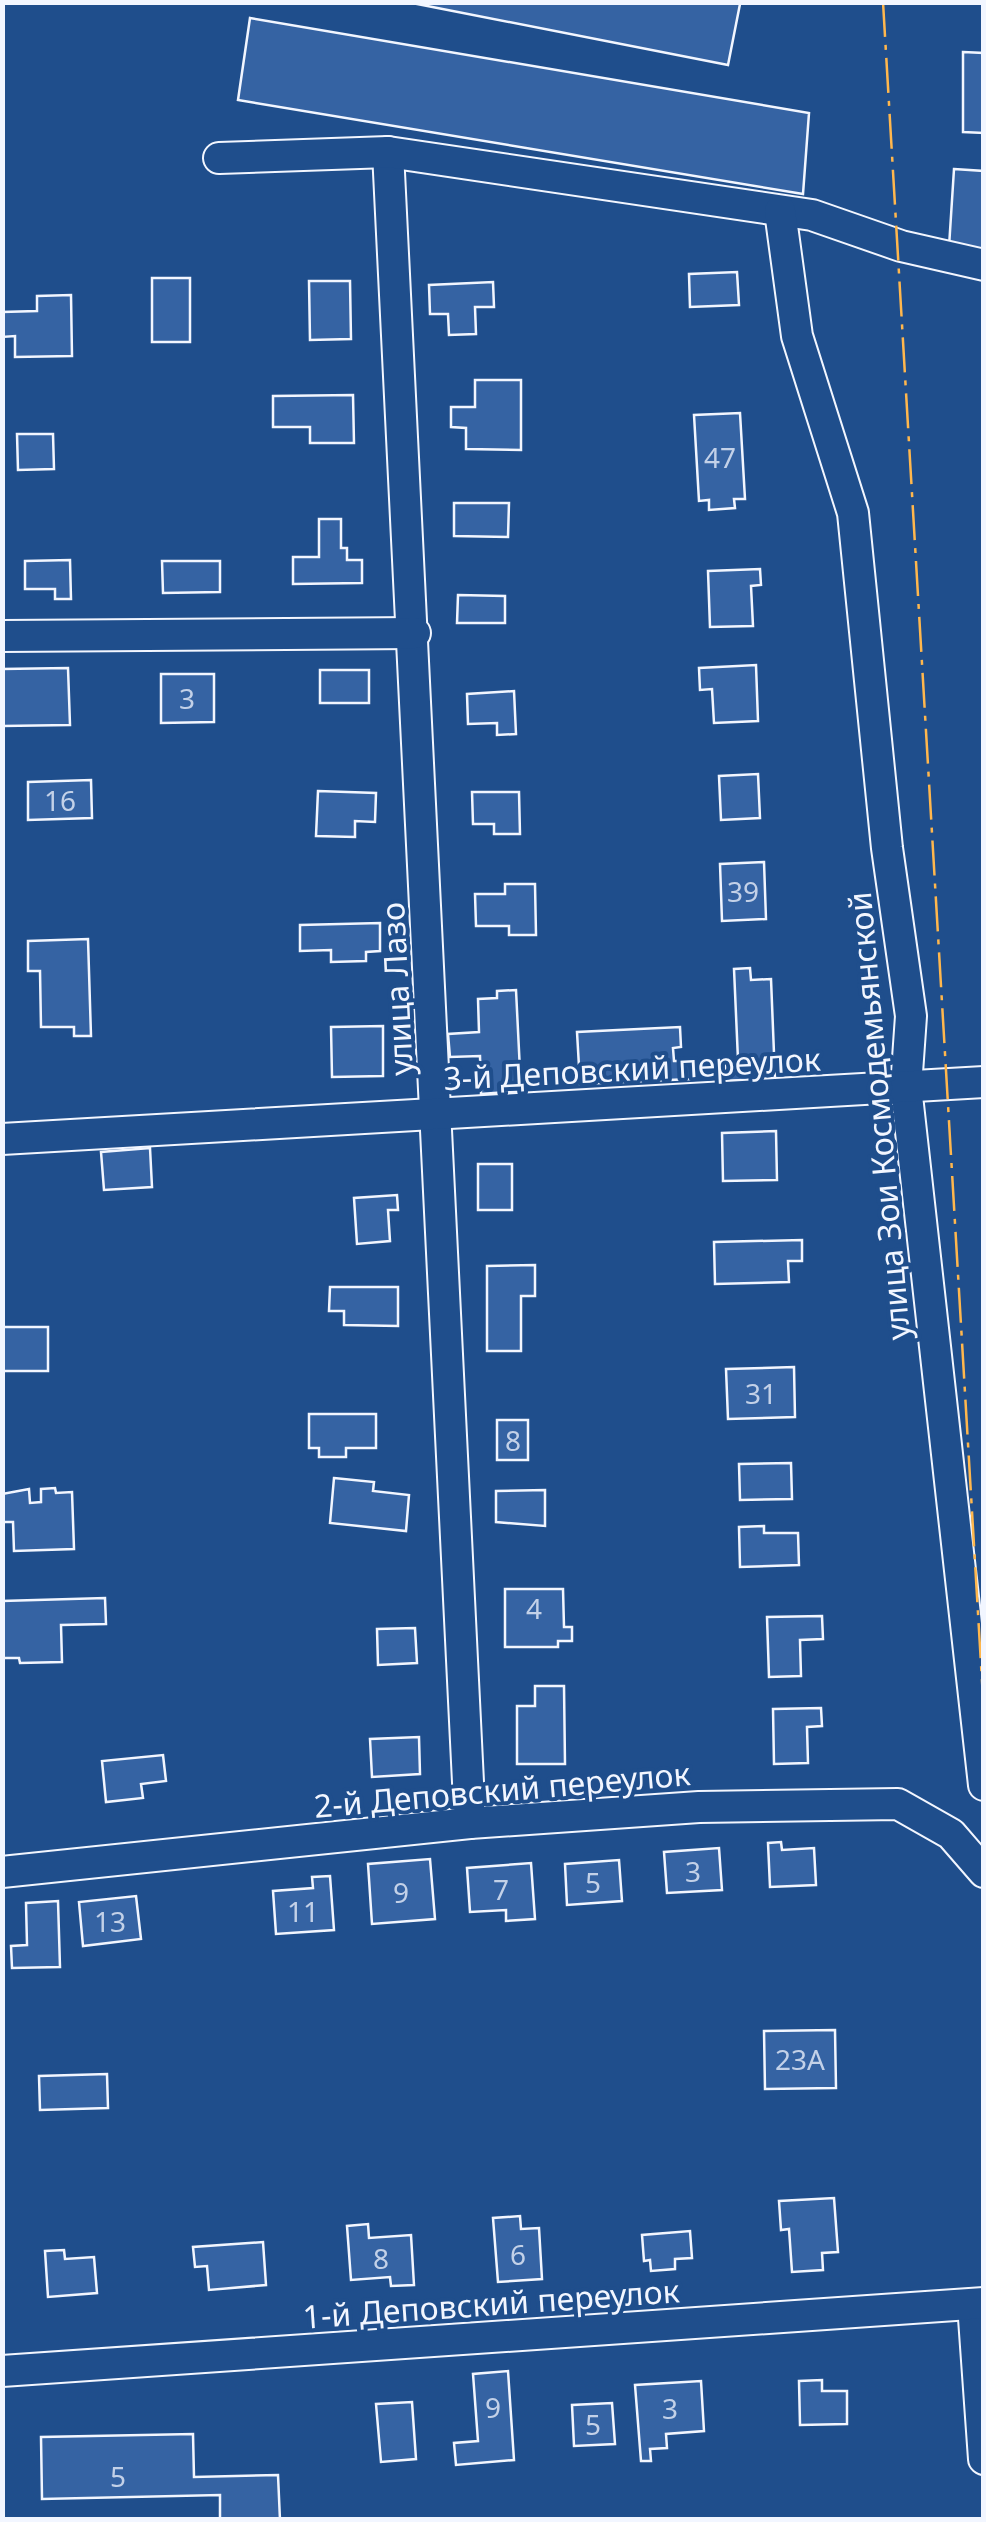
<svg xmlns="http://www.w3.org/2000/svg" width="986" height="2522" viewBox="0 0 986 2522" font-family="'Noto Sans',sans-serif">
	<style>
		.building { fill: #3563a3; stroke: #f2f6ff; stroke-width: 2.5 }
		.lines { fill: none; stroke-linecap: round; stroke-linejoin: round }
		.street-casing { stroke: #f2f6ff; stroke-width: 34 }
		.street { stroke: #1f4e8c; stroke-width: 30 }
		.power { stroke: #ffb74d; stroke-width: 2.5; stroke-dasharray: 35 8 5 8; stroke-linecap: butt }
		.labels { text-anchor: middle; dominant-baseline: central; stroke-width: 8; stroke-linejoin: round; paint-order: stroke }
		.number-label { font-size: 28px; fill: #c3d1e8 }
		.street-label { font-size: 32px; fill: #f2f6ff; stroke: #1f4e8c }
	</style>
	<rect width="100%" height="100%" fill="#1f4e8c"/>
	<g class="building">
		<polygon points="407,2 735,2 740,4 728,65"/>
		<polygon points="250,18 809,113 803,194 238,100"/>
		<polygon points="963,52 984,53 984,133 963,132"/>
		<polygon points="954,169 984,171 984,250 949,247"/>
		<polygon points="737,272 739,305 690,307 689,274"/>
		<rect x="152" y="278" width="38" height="64"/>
		<polygon points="309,281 350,281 351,339 310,340"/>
		<polygon points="493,282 494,307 475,307 476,334 449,335 448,314 430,314 429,285"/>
		<polygon points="71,295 72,356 15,357 15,336 2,337 2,312 37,311 37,296"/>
		<polygon points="475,380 521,380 521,450 466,449 466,428 451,427 451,407 475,407"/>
		<polygon points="353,395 354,443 310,443 310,427 273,427 273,396"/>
		<polygon points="740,413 745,499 734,499 735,508 709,510 709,500 699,501 694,415"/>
		<polygon points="17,434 53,434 54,469 18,470"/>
		<polygon points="454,503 509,503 508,537 454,536"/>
		<polygon points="319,519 341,519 341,548 347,548 347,560 362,560 362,583 293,584 293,557 319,557"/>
		<polygon points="70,560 71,599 55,599 55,589 25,589 25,561"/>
		<polygon points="162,561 220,561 220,592 163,593"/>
		<polygon points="760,569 761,585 751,586 753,626 710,627 708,571"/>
		<polygon points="458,595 505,596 505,623 457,623"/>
		<polygon points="756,665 758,721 714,723 712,689 700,690 699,668"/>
		<polygon points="68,668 70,725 3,726 2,669"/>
		<rect x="320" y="670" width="49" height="33"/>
		<polygon points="161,674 214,674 214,722 161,723"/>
		<polygon points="514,691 516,734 497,735 497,723 468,724 467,694"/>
		<polygon points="758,774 760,818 721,820 719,776"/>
		<polygon points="91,780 92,818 28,820 28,782"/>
		<polygon points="318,791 376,793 375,822 355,821 355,837 316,836"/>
		<polygon points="472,792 519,792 520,834 494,834 494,824 473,824"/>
		<polygon points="764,862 766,919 722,921 720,864"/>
		<polygon points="505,884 535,884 536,935 509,935 509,926 476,926 475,894 505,894"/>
		<polygon points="380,923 380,951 366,952 366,961 331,962 331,950 300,951 300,925"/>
		<polygon points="88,939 91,1036 74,1036 74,1027 41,1027 40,971 28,971 28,941"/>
		<polygon points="750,968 751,980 771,979 775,1078 726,1081 726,1060 738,1060 734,969"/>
		<polygon points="516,990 521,1091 481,1094 480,1056 450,1057 448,1034 479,1032 478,999 497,998 497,991"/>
		<polygon points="383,1026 383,1076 332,1077 331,1027"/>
		<polygon points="680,1027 681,1047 673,1048 674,1061 690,1061 691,1079 580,1084 577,1032"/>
		<polygon points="776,1131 777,1180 723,1181 722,1133"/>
		<polygon points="150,1148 152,1187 104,1190 101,1152"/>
		<rect x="478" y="1164" width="34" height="46"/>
		<polygon points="397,1195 398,1210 388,1210 390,1241 357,1244 354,1198"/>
		<polygon points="802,1240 802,1261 788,1261 789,1282 715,1284 714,1242"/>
		<polygon points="535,1265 535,1296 521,1296 521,1351 487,1351 487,1266"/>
		<polygon points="330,1287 398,1287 398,1326 344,1325 344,1311 329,1311"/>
		<rect x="2" y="1327" width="46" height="44"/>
		<polygon points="794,1367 795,1417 728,1419 726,1369"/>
		<polygon points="309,1414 376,1414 376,1448 346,1448 346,1457 319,1457 319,1448 309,1448"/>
		<rect x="497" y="1420" width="31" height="40"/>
		<polygon points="791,1463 792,1499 740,1500 739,1464"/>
		<polygon points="334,1478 374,1482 373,1491 409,1495 406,1531 330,1523"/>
		<polygon points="55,1488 56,1493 72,1492 74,1549 14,1551 13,1522 2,1522 2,1494 29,1489 30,1503 41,1502 41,1489"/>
		<polygon points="545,1490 545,1526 496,1522 496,1491"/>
		<polygon points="764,1526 764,1533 798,1533 799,1565 740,1567 739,1527"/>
		<polygon points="505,1589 563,1589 564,1627 572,1627 572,1641 558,1641 558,1647 505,1647"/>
		<polygon points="105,1598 106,1624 61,1625 62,1662 20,1663 19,1658 2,1658 2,1601"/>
		<polygon points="822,1616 823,1639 800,1640 801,1676 769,1677 767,1617"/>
		<polygon points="415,1628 417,1663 378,1665 377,1629"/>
		<polygon points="535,1686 564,1686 565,1764 517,1764 517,1706 535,1706"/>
		<polygon points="821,1708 822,1726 807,1727 808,1763 774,1764 773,1709"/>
		<polygon points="419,1737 420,1774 372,1777 370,1739"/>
		<polygon points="163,1755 166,1781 141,1784 143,1798 106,1802 102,1761"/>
		<polygon points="781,1842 782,1850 814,1848 816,1885 770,1887 768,1843"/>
		<polygon points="719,1848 722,1890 667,1893 664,1852"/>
		<polygon points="430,1859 435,1919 372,1924 368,1864"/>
		<polygon points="619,1860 622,1901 567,1905 565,1864"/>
		<polygon points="531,1863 535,1919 506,1921 506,1910 470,1912 467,1868"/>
		<polygon points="330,1876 334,1930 276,1934 273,1891 313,1888 312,1877"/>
		<polygon points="136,1896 141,1939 83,1946 79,1902"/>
		<polygon points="58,1901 60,1967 12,1968 11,1946 27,1945 26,1903"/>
		<polygon points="835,2030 836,2088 765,2089 764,2031"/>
		<polygon points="107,2074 108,2108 40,2110 39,2076"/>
		<polygon points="834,2198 838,2252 822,2253 823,2270 792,2272 789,2229 781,2230 779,2201"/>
		<polygon points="520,2216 521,2229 539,2228 542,2279 498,2282 493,2218"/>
		<polygon points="368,2224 369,2238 411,2235 414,2285 391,2286 390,2277 351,2280 347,2226"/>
		<polygon points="690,2231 692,2258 675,2259 675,2269 651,2271 650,2260 644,2261 642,2235"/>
		<polygon points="263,2242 266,2285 209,2290 207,2266 195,2267 193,2247"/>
		<polygon points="64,2250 65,2259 94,2257 97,2293 48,2297 45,2251"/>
		<polygon points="508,2371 514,2460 456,2465 454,2443 478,2441 473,2374"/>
		<polygon points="822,2380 822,2391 847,2391 847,2424 800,2425 799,2381"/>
		<polygon points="701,2381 704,2431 666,2434 667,2448 650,2449 651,2461 641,2461 635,2385"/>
		<polygon points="412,2402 416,2459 381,2462 376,2404"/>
		<polygon points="612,2403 615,2444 574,2446 572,2405"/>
		<polygon points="193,2434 194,2477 278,2475 280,2520 220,2520 220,2495 42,2499 41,2437"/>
	</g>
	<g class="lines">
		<g class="street-casing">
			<g id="street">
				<polyline points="388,152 470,1823"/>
				<polyline points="219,158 388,152 812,215 901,246 984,265"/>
				<polyline points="780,211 797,336 853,513 887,848 911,1016 906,1087 984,1785"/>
				<polyline points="2,636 415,633"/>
				<polyline points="2,1139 984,1082"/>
				<polyline points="2,1872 470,1823 699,1807 898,1804 951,1834 984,1872"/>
				<polyline points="973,2304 984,2459"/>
				<polyline points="2,2371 984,2303"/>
			</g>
		</g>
		<use href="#street" class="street"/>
		<polyline class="power" points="883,2 984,1715"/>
	</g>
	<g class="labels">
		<g class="number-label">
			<text x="720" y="457">47</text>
			<text x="187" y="698">3</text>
			<text x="60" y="800">16</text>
			<text x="743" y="891">39</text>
			<text x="761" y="1393">31</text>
			<text x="513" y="1440">8</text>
			<text x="534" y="1608">4</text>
			<text x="693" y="1871">3</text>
			<text x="593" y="1882">5</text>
			<text x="501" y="1889">7</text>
			<text x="401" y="1892">9</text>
			<text x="303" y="1911">11</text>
			<text x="110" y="1921">13</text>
			<text x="800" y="2059">23А</text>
			<text x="518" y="2254">6</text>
			<text x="381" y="2258">8</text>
			<text x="493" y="2407">9</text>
			<text x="670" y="2408">3</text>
			<text x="593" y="2424">5</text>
			<text x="118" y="2476">5</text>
		</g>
		<g class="street-label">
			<text transform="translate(396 989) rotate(-93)">улица Лазо</text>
			<text transform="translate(632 1068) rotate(-3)">3-й Деповский переулок</text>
			<text transform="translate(878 1116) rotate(-95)">улица Зои Космодемьянской</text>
			<text transform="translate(502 1789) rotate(-5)">2-й Деповский переулок</text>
			<text transform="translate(491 2303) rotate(-4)">1-й Деповский переулок</text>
		</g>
	</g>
	<rect width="986" height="2522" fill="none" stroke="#f2f6ff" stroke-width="10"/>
</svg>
